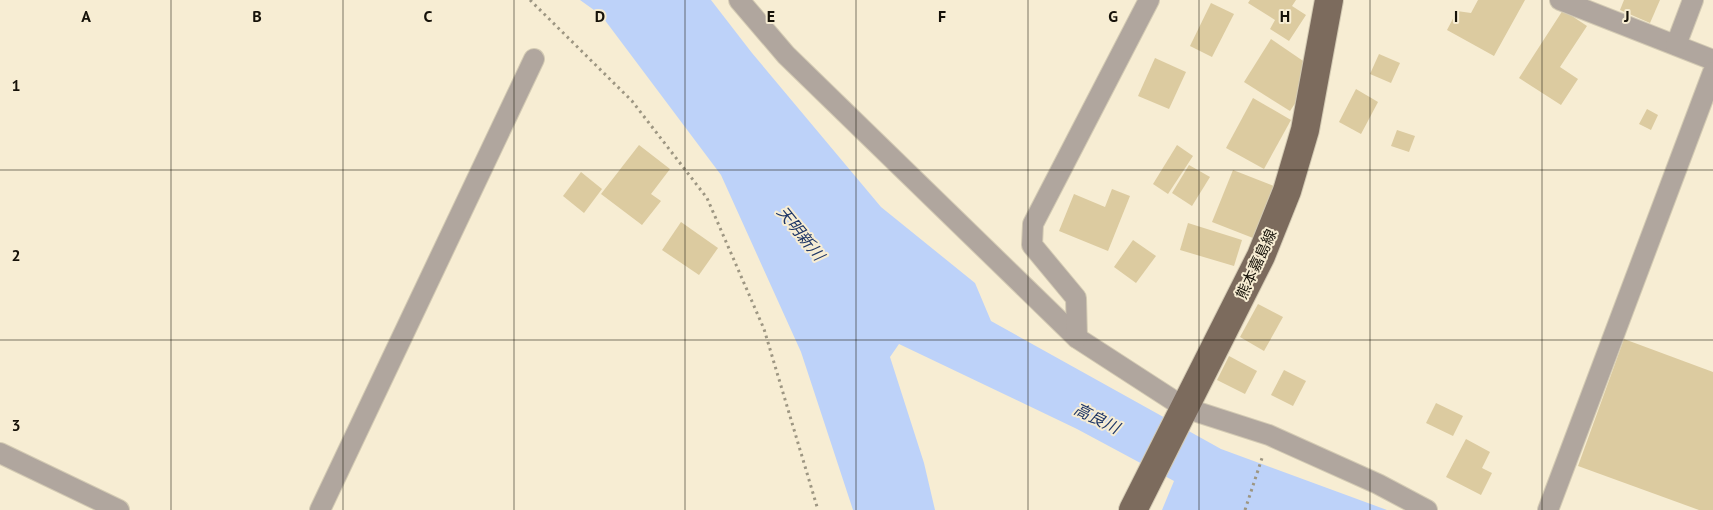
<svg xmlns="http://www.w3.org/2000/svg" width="1713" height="510" viewBox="0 0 1713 510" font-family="'PT Sans','Noto Sans JP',sans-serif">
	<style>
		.water { fill: #bdd2f9 }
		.building { fill: #dccba0 }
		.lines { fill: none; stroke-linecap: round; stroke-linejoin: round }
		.street-casing { stroke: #d3cab3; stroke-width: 22 }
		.primary-casing { stroke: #d3cab3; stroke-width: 30 }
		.path { stroke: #9d9682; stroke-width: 3; stroke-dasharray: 2.5 4; stroke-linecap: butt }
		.street { stroke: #b0a69e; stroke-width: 20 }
		.primary { stroke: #7c6b5d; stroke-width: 28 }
		.grid { fill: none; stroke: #161209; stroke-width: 1; stroke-opacity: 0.55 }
		.labels { text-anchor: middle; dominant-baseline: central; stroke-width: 4; stroke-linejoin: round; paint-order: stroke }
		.street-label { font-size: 15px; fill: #161209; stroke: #f7edd3 }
		.water-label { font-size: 16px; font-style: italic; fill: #1e3666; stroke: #f7edd3 }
		.grid-label { font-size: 16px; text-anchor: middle; font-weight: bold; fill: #161209; stroke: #f7edd3; stroke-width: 4; stroke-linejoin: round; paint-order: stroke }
	</style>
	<rect width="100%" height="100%" fill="#f7edd3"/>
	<polygon class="water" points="580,0 711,0 752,53 881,207 975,283 991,321 1221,449 1387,510 1162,510 1174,481 1077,429 899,344 890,357 924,463 935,510 853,510 801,352 721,175 601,15"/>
	<g class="building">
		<polygon points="1250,0 1296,0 1292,6 1306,15 1289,41 1270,29 1275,20 1248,3"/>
		<polygon points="1478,0 1525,0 1494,56 1447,30 1457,11 1471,13"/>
		<polygon points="1624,0 1660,0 1650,23 1620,10"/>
		<polygon points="1211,3 1234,14 1212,57 1190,46"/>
		<polygon points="1563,10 1587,26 1560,67 1578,79 1561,105 1519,78"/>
		<polygon points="1271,39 1309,65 1300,96 1290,111 1244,82"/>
		<polygon points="1379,54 1400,63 1391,83 1370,74"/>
		<polygon points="1155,58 1186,72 1169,109 1138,96"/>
		<polygon points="1356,89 1378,102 1361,134 1339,122"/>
		<polygon points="1253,98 1291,120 1264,169 1226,148"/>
		<polygon points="1647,109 1658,115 1651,130 1639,124"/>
		<polygon points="1397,130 1415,136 1409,152 1391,146"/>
		<polygon points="639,145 670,169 651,194 661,201 642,225 601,194"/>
		<polygon points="1177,145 1193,156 1168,194 1153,184"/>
		<polygon points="1189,165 1210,177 1192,206 1172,193"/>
		<polygon points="1233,170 1274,186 1253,238 1212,222"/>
		<polygon points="581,172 602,189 584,213 563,196"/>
		<polygon points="1112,189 1130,196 1108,251 1059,231 1074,194 1105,207"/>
		<polygon points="681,222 718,248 699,275 662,250"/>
		<polygon points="1188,223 1242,240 1234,266 1180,250"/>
		<polygon points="1133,240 1156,256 1136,283 1114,267"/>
		<polygon points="1258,304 1283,317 1264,351 1240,337"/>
		<polygon points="1624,339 1713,372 1713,510 1699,510 1578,466"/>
		<polygon points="1229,356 1257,371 1245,394 1217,380"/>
		<polygon points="1284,370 1306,381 1293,406 1271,395"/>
		<polygon points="1436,403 1463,416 1453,436 1426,423"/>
		<polygon points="1466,439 1490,452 1482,468 1492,473 1481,495 1446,477"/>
	</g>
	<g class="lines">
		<g class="street-casing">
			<g id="street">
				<polyline points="739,0 786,55 1077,338 1185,408 1269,435 1378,484 1427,510"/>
				<polyline points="1560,0 1713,60"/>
				<polyline points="1676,45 1693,0"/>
				<polyline points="1077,338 1076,298 1032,245 1033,224 1149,0"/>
				<polyline points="0,453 119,510"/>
				<polyline points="320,510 534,59"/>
				<polyline points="1548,510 1713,72"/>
			</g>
		</g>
		<g class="primary-casing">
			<polyline id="primary" points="1133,510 1261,256 1287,191 1305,130 1329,0"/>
		</g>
		<g class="path">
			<polyline points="530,0 632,101 707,198 764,329 818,510"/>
			<polyline points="1245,510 1263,455"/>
		</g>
		<use href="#street" class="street"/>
		<use href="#primary" class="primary"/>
	</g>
	<path class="grid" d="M171,0V510M343,0V510M514,0V510M685,0V510M856,0V510M1028,0V510M1199,0V510M1370,0V510M1542,0V510M0,170H1713M0,340H1713"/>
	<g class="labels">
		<g class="street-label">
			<text transform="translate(1256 264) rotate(-65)">熊本嘉島線</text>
		</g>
		<g class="water-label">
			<text transform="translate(801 233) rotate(51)">天明新川</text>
			<text transform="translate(1097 418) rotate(26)">高良川</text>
		</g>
	</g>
	<g class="grid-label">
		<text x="86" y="22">A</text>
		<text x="257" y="22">B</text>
		<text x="428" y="22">C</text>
		<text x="600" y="22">D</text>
		<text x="771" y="22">E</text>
		<text x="942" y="22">F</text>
		<text x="1113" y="22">G</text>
		<text x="1285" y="22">H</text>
		<text x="1456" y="22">I</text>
		<text x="1627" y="22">J</text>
		<text x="16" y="91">1</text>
		<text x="16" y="261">2</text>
		<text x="16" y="431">3</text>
	</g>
</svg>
